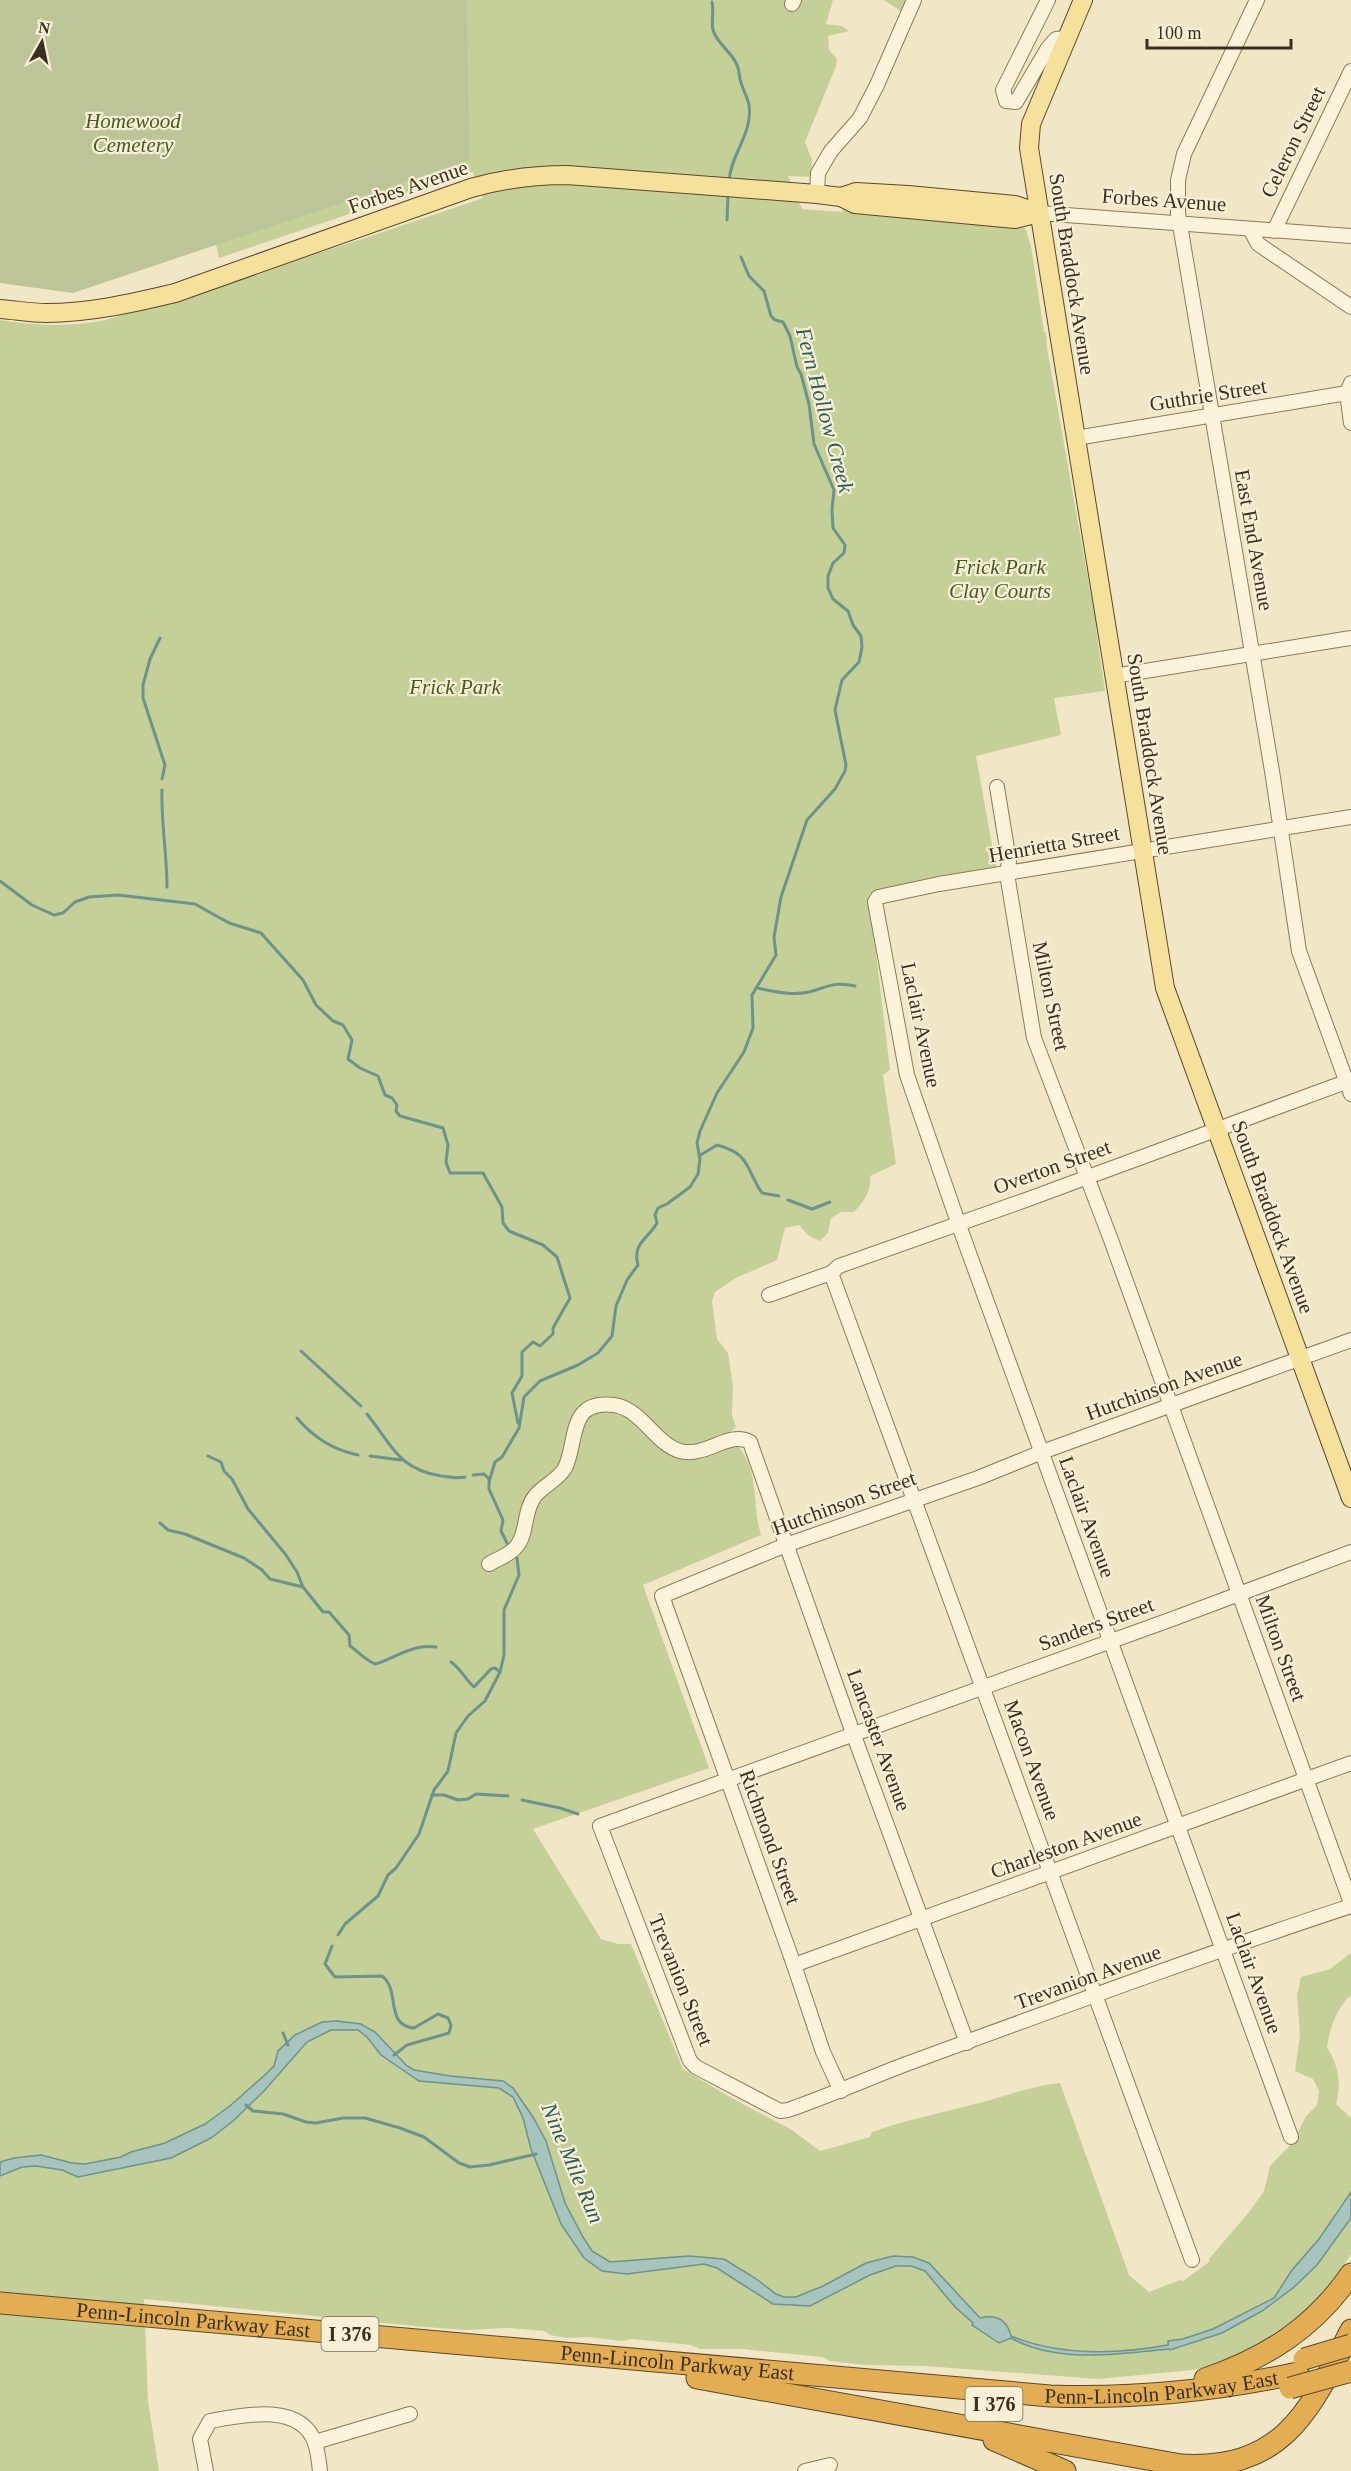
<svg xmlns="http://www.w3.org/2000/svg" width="1351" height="2471" viewBox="0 0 1351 2471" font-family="Georgia,serif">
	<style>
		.green { fill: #c5d098 }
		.cemetery { fill: #bcc498 }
		.water { fill: #a7c4be; stroke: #6d938c; stroke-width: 1.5 }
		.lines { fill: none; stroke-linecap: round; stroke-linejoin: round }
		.stream { stroke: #6d938c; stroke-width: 3 }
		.minor-casing { stroke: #8d795a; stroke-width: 16 }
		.major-casing { stroke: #5b462e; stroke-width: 20 }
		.highway-casing { stroke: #5b462e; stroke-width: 23 }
		.minor { stroke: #fbf3da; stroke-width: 14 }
		.major { stroke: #f5e09c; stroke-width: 18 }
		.highway { stroke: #e3ae53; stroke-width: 21 }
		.highway-bridge-casing { stroke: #5b462e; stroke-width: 23; stroke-linecap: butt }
		.highway-bridge { stroke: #e3ae53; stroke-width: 21 }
		.labels { text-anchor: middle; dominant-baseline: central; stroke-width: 4.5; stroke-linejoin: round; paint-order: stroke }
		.shield { fill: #f7f0d6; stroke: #756956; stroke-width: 1.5 }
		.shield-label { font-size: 20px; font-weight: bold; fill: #3d2f1f }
		.park-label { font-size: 21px; font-style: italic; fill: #495a24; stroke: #f7f0d6 }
		.street-label { font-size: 21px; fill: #3d2f1f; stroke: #f7f0d6 }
		.water-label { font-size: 22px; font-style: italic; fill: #2d5d5d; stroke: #f7f0d6 }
	</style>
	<rect width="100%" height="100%" fill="#f1e7c6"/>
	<g class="green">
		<path d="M450,0H833L826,24L842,26L849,31L828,36L829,50L837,59L836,66L805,142L812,160L811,177L788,176L802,209L842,212V210L1025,228L1031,246L1044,332H1046L1047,348L1092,601L1081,527L1102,653L1095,622L1105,691L1054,698L1061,735L976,756L996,867L869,894L890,1070L883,1075L896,1164L870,1176C872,1191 864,1201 854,1212H841L831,1218L828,1233L820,1241L809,1236L799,1225L785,1228L777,1260L736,1278L715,1292L712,1301L717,1339L728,1353L733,1387L732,1415L736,1427L731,1431L734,1446H738C760,1471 752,1506 761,1535L643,1585L709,1768L533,1829L601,1939L618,1944H631L683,2069L728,2096L792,2130L820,2151L870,2137L872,2132C906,2120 940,2113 975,2104C1003,2097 1030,2086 1060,2083L1129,2275L1149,2292L1180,2280L1183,2281L1209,2262V2259L1249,2212L1264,2191L1270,2166L1293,2142L1306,2116L1317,2105L1319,2091L1313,2079L1295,2071L1300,2035L1297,1995L1301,1977L1330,1969L1351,1953V1995C1337,2008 1330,2027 1327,2047C1338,2065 1342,2083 1336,2104L1351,2118V2254L1334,2281L1311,2308L1252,2352L1219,2364L1193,2370L1098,2379L925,2366L865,2365L830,2361L822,2357L743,2349H700L691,2345L632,2339L622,2341L589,2337L567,2338L550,2335L544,2331L510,2328L464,2330L414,2326L144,2299L148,2401L159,2471H0V320C37,326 69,327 106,320L362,239L483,198L473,172L219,258L214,235Z"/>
		<polygon points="884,0 910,0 905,14"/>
	</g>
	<polygon class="cemetery" points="0,0 467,0 469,160 73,293 0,283"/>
	<path class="water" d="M337,2021L361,2024L375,2032L407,2066L414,2070L450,2076L503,2081L513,2088L533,2117L546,2141L565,2203L583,2237L592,2251L610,2262L689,2256L724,2259L755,2278L776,2294L784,2297H796L823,2286L866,2263L893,2256L913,2257L929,2263L980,2318C997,2314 1007,2320 1011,2336C1060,2356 1118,2354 1168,2345V2341L1183,2339L1213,2329L1274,2298L1292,2270L1319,2239L1351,2192V2218L1317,2265L1293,2288L1262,2311L1222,2333L1170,2350L1169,2349C1119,2354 1057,2364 1011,2338L999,2343L972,2325L973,2323L955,2307L925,2271L911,2266H896L870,2275L810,2306L773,2304L717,2268L704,2264L627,2274L602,2271L584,2258L561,2224L531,2149L523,2118L513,2097L499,2088L419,2081L381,2055L367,2037L358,2030H331L307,2042L264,2091L233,2121L211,2138L171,2158L78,2177L62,2170L36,2166L22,2167L0,2176V2162L14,2158L41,2155L72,2163L85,2164L121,2157L131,2152L165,2143L205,2124L231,2105L267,2073L274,2066L278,2051L295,2035L322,2022Z"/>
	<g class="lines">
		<g class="stream">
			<path d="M712,2C714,11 711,22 713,30C717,44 732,52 737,65C739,69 739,74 740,79C742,88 747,96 749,105C753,134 731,153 729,181"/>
			<polyline points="727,220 728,194"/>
			<polyline points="160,638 150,659 143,685 143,698 165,765 162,779"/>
			<path d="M162,790C161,823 167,854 167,887"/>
			<polyline points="0,881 32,905 54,915 63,913 75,902 89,897 118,895 195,904 229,923 261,933 303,980 316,1005 333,1021 343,1025 352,1040 348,1059 360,1068 378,1076 385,1095 392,1098 397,1105 396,1111 400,1116 443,1128 448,1145 446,1162 450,1173 483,1173 502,1207 503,1223 509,1231 543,1245 557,1257 570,1298 553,1328 553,1334 540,1346 533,1342 522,1352 522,1376 512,1393 518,1423"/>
			<path d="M756,988C774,991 790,996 809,992C828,987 834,981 855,986"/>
			<path d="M699,1156L717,1145C751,1154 745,1168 762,1193L779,1196"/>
			<polyline points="788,1200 812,1209 830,1202"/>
			<polyline points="301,1351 361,1406"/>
			<path d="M367,1414C392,1445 398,1469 441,1476C450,1477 457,1479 465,1477"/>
			<path d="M297,1418C313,1437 333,1450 358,1455"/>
			<path d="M208,1456L221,1462L224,1471L232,1479L248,1509L286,1555L297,1572L303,1587L323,1612H329L349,1635L350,1646C359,1652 365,1660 375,1664C396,1658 411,1644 436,1647"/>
			<polyline points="370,1456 401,1460"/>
			<polyline points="473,1475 484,1474 489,1479"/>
			<polyline points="160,1523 168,1530 185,1534 244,1558 262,1570 270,1579 303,1587"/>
			<path d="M507,1543L501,1531L503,1520L489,1489V1482L495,1462L502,1457L519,1428L524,1397L540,1381L578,1365L598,1353L612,1336L616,1306L627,1280L638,1265C632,1243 648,1239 657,1223L655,1215L658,1208L667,1204L690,1187L698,1174L700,1159L697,1143L700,1131L717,1093L744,1052L753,1028L752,995L776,955L774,937L781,897L807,820L835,789L845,771L846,765L835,710L842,680L859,662L862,647L861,636L853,625L848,611L833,599L828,588V576L833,563L844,553L845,545L833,528L832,509L834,490L814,444L809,404L801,374L797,367L790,336L783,322L775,320L771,316L764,291L749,276L741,257"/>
			<path d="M451,1662C462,1670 465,1679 474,1687L491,1669L495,1668L500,1672"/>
			<polyline points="432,1795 444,1795 458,1800 468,1799 476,1794 508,1796"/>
			<polyline points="522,1800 560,1808 578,1814"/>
			<polyline points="338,1935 345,1924 378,1896 388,1875 396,1868 419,1834 434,1790 448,1771 456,1733 468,1716 485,1701 500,1672 504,1655 504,1610 519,1575 517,1558"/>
			<path d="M332,1946L325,1964L335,1977L382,1976C401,1990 384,2025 414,2028L438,2014L448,2018L451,2025L449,2033L407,2045L394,2055"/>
			<polyline points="283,2033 288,2045"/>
			<polyline points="246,2105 253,2111 283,2114 306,2122 316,2123 343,2118 365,2118 400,2128 424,2137 459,2163 470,2167 489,2165 536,2154"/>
		</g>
		<g class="minor-casing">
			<g id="minor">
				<polyline points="1048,0 1003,90 1006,101 1016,102 1048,48 1056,39 1066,38"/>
				<polyline points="1257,0 1184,154 1178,180 1178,213 1272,771 1299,951 1351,1094"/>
				<polyline points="792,4 794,0"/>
				<polyline points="817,194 818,173 831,151 860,118 877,85 914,0"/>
				<polyline points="1039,213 1351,236"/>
				<polyline points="1250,229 1258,244 1351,307"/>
				<polyline points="1274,231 1351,71"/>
				<polyline points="1351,383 1347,393 1351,423"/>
				<polyline points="1076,438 1347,393"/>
				<polyline points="1114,676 1351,638"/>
				<polyline points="997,787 1009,861 1007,874 1034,1038 1111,1240 1351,1903"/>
				<polyline points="831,1273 1192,2260"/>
				<polyline points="769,1295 831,1273 839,1266 1023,1201 1351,1080"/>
				<path d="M1351,1552L1175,1618L600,1826L690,2061L696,2067L780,2111L788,2110C828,2096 867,2079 906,2064C1054,2010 1202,1955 1351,1906"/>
				<path d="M489,1564C497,1559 510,1555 516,1547C528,1534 523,1511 535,1496C543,1486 559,1479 565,1468C578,1442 567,1399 614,1405C642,1409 654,1443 680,1451C706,1458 729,1430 750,1442L853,1733L967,2043"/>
				<polyline points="794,1965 1351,1763"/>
				<polyline points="841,2091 823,2052 794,1965 662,1596 786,1545 978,1478 1042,1452 1351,1340"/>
				<polyline points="1291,2137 961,1231 907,1075 875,902 878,897 939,884 1351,817"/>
				<polyline points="315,2442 410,2414"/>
				<path d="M206,2471L200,2439L210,2421C242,2415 301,2402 315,2443C318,2452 319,2462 320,2471"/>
				<polyline points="805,2471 830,2465"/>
			</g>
		</g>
		<g class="major-casing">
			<g id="major">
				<polyline points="1083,0 1031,124 1029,148 1165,988 1351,1498"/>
				<polyline points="841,197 856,192 908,195 1015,205 1039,213"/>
				<path d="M0,309C15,310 31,313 46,313C90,313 133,303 175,293L471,188C503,179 533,175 567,175L817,194L841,197L855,204L1015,219L1039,213"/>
			</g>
		</g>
		<g class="highway-casing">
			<g id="highway">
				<path id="s1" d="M0,2303L1050,2396C1134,2399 1215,2391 1298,2373"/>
				<path d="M697,2378L1181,2465C1285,2471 1311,2408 1351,2330"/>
				<path d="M1205,2379C1266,2358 1314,2328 1351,2274"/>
				<polyline points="994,2440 1065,2471"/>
			</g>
		</g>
		<use href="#minor" class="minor"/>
		<use href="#major" class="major"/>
		<use href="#highway" class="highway"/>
		<g class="highway-bridge-casing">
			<g id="highway-bridge">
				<polyline points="1304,2359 1351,2345"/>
				<polyline points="1290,2388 1351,2371"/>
			</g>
		</g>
		<use href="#highway-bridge" class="highway-bridge"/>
	</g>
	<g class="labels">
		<g class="shield">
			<rect x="321.5" y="2317" width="57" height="34" rx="4.5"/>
			<rect x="965.5" y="2387" width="57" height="34" rx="4.5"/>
		</g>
		<g class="shield-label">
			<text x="350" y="2334">I 376</text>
			<text x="994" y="2404">I 376</text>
		</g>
		<g class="park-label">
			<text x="133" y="121">Homewood<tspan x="133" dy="24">Cemetery</tspan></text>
			<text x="1000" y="567">Frick Park<tspan x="1000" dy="24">Clay Courts</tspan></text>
			<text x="455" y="687">Frick Park</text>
		</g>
		<g class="street-label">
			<text transform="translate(1293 142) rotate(-64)">Celeron Street</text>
			<text transform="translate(408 187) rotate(-19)">Forbes Avenue</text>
			<text transform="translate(1164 200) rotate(4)">Forbes Avenue</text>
			<text transform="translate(1072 274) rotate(81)">South Braddock Avenue</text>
			<text transform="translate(1208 395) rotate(-9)">Guthrie Street</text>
			<text transform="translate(1254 540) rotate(80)">East End Avenue</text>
			<text transform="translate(1150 754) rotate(81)">South Braddock Avenue</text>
			<text transform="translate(1054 844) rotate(-10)">Henrietta Street</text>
			<text transform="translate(1051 996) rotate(78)">Milton Street</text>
			<text transform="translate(921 1025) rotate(78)">Laclair Avenue</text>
			<text transform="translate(1052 1167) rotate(-20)">Overton Street</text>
			<text transform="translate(1273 1217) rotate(70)">South Braddock Avenue</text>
			<text transform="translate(1164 1386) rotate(-20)">Hutchinson Avenue</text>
			<text transform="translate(844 1503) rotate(-20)">Hutchinson Street</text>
			<text transform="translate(1087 1517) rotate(70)">Laclair Avenue</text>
			<text transform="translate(1096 1624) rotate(-20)">Sanders Street</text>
			<text transform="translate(1281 1648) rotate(70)">Milton Street</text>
			<text transform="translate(879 1740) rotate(70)">Lancaster Avenue</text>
			<text transform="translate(1032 1760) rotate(70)">Macon Avenue</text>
			<text transform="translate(770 1837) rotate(70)">Richmond Street</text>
			<text transform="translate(1066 1845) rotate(-20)">Charleston Avenue</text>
			<text transform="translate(1254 1973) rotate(70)">Laclair Avenue</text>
			<text transform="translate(1088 1977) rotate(-20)">Trevanion Avenue</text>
			<text transform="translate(681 1980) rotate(68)">Trevanion Street</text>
			<text stroke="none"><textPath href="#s1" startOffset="194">Penn-Lincoln Parkway East</textPath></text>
			<text stroke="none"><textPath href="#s1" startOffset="680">Penn-Lincoln Parkway East</textPath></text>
			<text stroke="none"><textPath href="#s1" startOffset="1166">Penn-Lincoln Parkway East</textPath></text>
		</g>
		<g class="water-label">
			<text transform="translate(825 410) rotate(75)">Fern Hollow Creek</text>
			<text transform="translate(573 2163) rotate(67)">Nine Mile Run</text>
		</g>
	</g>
	<g transform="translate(42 42) rotate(9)" stroke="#f7f0d6" stroke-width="4.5" paint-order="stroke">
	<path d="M0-4.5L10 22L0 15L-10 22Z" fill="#3d2f1f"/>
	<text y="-9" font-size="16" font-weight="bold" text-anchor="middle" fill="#3d2f1f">N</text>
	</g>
	<path d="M1147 39v9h144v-9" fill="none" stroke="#3d2f1f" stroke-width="3"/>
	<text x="1156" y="39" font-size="18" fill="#3d2f1f" stroke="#f7f0d6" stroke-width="4.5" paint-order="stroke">100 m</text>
</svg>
